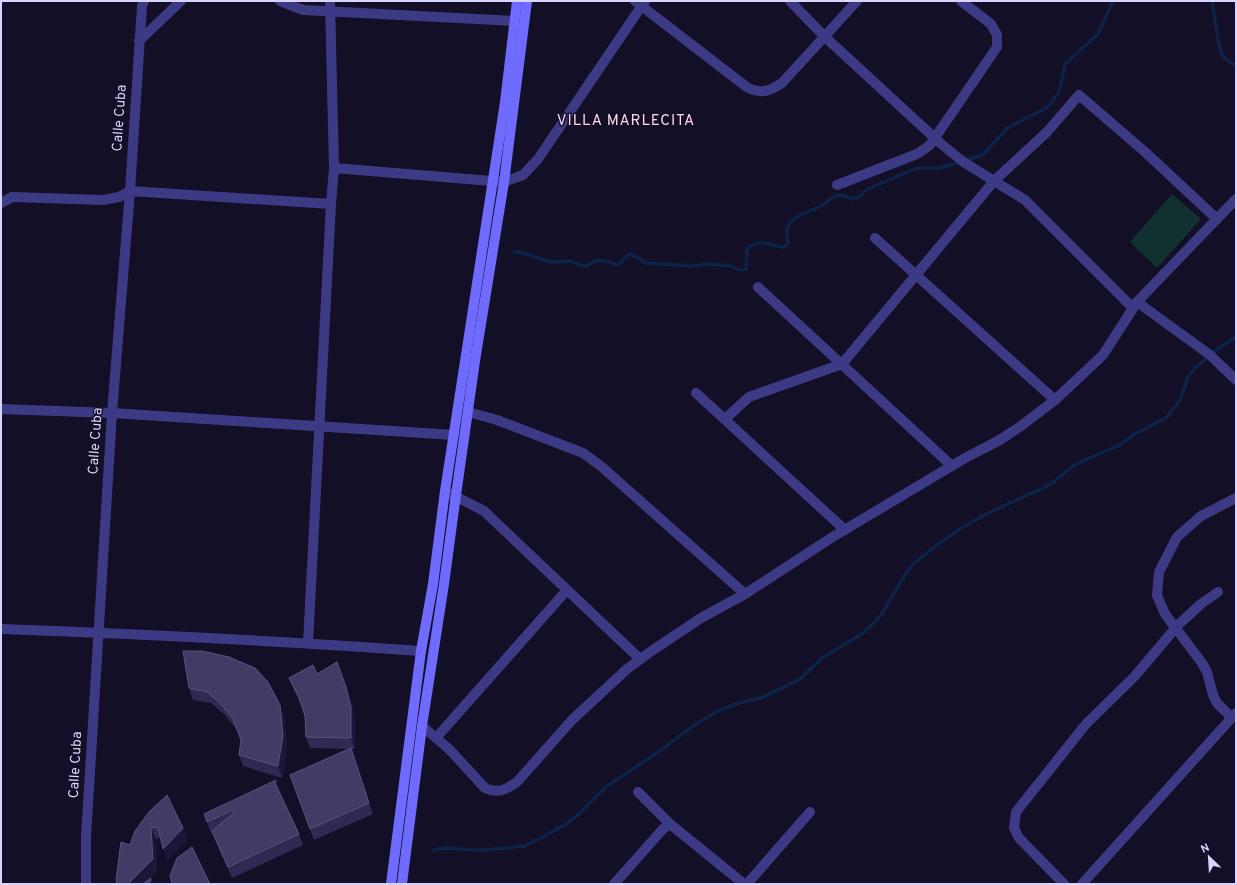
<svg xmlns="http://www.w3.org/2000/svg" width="1237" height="885" viewBox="0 0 1237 885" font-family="Overpass,sans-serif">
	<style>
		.green { fill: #12302f }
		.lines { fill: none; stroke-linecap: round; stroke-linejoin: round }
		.stream { stroke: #0c2248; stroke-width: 3.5 }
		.street { stroke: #3d3a85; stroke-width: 10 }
		.secondary { stroke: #6f6bff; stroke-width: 10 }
		.wall { fill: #312854 }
		.shaded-wall { fill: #1d163a }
		.building { fill: #433a66; stroke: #5a527e }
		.labels { text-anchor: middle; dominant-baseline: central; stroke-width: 3; stroke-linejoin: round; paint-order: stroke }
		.street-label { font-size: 14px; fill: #d9d4ff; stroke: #130f26 }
		.neighbourhood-label { font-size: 15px; letter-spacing: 1px; fill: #ffd6f0; stroke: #130f26 }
	</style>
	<rect width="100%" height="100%" fill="#130f26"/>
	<polygon class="green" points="1172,194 1201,219 1157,268 1130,242"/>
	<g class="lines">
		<g class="stream">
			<polyline points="1212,1 1219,45 1223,57 1236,66"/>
			<path d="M514,252C527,252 536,258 547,261C554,263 562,261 569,261C576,262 580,266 587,266C597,257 605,261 617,265L622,262L625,257L631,254L647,263L691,266L710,264L730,266L740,270L746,269L747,249C761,237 769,246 784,247L788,243C787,237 785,230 789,225C795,215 811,211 821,206C827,202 832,196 839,195C844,195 847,196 851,199L857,198L868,189L917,168H940L983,155L1007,128L1048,107L1059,92L1065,64L1098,34L1113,1"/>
			<polyline points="434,850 446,848 474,850 485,850 524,846 537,840 566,824 580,813 606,787 654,755 696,724 716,712 733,705 747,701 761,698 800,679 822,658 860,635 871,626 881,615 905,575 913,564 942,541 963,527 988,513 1043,488 1055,481 1073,466 1087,459 1118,446 1135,434 1166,418 1180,400 1188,377 1195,368 1216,350 1236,337"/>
		</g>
		<g class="street">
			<polyline points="280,1 303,10 514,21"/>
			<path d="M635,1L748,88C762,94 770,91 782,83L857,1"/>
			<polyline points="790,1 824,36 939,142 962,161 994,181 1025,200 1133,308"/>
			<polyline points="139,41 181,1"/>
			<polyline points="334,168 504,182 523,175 538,159 645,1"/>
			<polyline points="837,185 917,154 930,145 997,47 997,35 991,24 961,1"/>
			<polyline points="1,203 12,197 103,200 119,197 130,191 331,204"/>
			<polyline points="875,238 1055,400"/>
			<polyline points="758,287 952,466"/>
			<polyline points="1137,302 1210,355 1236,380"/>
			<polyline points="696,393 845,530"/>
			<polyline points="1,409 112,413 454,435"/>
			<polyline points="468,412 497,420 583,453 602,467 745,594"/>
			<polyline points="725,419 749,397 842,364 994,181 1047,132 1079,95 1145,152 1217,219"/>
			<polyline points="445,491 484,511 640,659"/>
			<path d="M1,629C141,634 281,641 421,651"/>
			<polyline points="308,643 331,204 334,168 330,1"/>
			<polyline points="1232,718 1217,703 1213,695 1207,672 1202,663 1165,614 1157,595 1159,572 1177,537 1201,516 1236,498"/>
			<path d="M422,726L449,749L485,788C499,794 505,790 517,782L572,720L627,669L653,650L701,618L745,594L831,538L965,458L998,441L1021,426L1055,400L1103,355L1137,302L1236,199"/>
			<polyline points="436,738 567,590"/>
			<polyline points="638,792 670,824 744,884"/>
			<polyline points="86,884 86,837 112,413 130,191 142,6 144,1"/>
			<polyline points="614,884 663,829 670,824"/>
			<polyline points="747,884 810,812"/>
			<polyline points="1064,884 1019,838 1014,828 1016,812 1086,724 1135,676 1178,625 1201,604 1218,592"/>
			<polyline points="1082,884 1236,713"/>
		</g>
		<g class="secondary">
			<polyline points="391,884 421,651 433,584 445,491 505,102 517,1"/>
			<polyline points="402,884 422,726 444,584 455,502 475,361 504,182 527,1"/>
		</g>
	</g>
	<g class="wall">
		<polygon points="289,678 350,699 355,718 355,749 351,749 373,814 314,840 290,775 348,749 310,748 306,737 305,716 301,705 294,690"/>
		<polygon points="189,688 280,705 284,717 287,748 282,778 243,766 239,755 241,740 237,730 225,715 211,703 193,700"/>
		<polygon points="280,792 280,793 299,834 303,845 232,878 212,833 211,833 208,825 204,814"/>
		<polygon points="149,812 183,828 187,840 167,860 160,838 156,839 157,870 144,884 151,878 153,884 117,884 130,845"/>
	</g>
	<g class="shaded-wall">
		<polygon points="337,662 350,699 355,718 355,749 351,738"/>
		<polygon points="280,705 284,717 287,748 282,778 278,766"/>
		<polygon points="351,748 373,814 369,803"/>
		<polygon points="276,780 280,792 280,795 275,783"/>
		<polygon points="151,828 156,839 157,870 143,884 128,884"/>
		<polygon points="183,828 187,840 167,860 163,849"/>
		<polygon points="151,878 153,884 149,884"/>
	</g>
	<g class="building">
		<polygon points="183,651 202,651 229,657 255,668 268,682 280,705 283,736 278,766 239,755 241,740 233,719 221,704 207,692 189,688"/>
		<polygon points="337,662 346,687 351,707 351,738 306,737 305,716 299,697 289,678 313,665 317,674"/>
		<polygon points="351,748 369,803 310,829 290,775"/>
		<polygon points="276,780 275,783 299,834 228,867 212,831 234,813 233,810 207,822 204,814"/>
		<polygon points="167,795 183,828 163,849 158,827 151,828 153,859 128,884 117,884 116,880 121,842 130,845 135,831 149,812"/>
		<polygon points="192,847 210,884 172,884 170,876 177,858"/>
		<polygon points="151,878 149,884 143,884"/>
	</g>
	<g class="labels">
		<g class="street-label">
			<text transform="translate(120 118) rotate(-86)">Calle Cuba</text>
			<text transform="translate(96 441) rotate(-86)">Calle Cuba</text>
			<text transform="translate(76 765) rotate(-87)">Calle Cuba</text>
		</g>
		<g class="neighbourhood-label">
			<text x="626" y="121">VILLA MARLECITA</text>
		</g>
	</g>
	<rect width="1237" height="885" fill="none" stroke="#d9d4ff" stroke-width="4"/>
	<g transform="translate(1209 857) rotate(335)" stroke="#130f26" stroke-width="3" paint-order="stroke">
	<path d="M0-3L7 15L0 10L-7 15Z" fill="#d9d4ff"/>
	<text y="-6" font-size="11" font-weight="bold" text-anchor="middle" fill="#d9d4ff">N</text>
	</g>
</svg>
